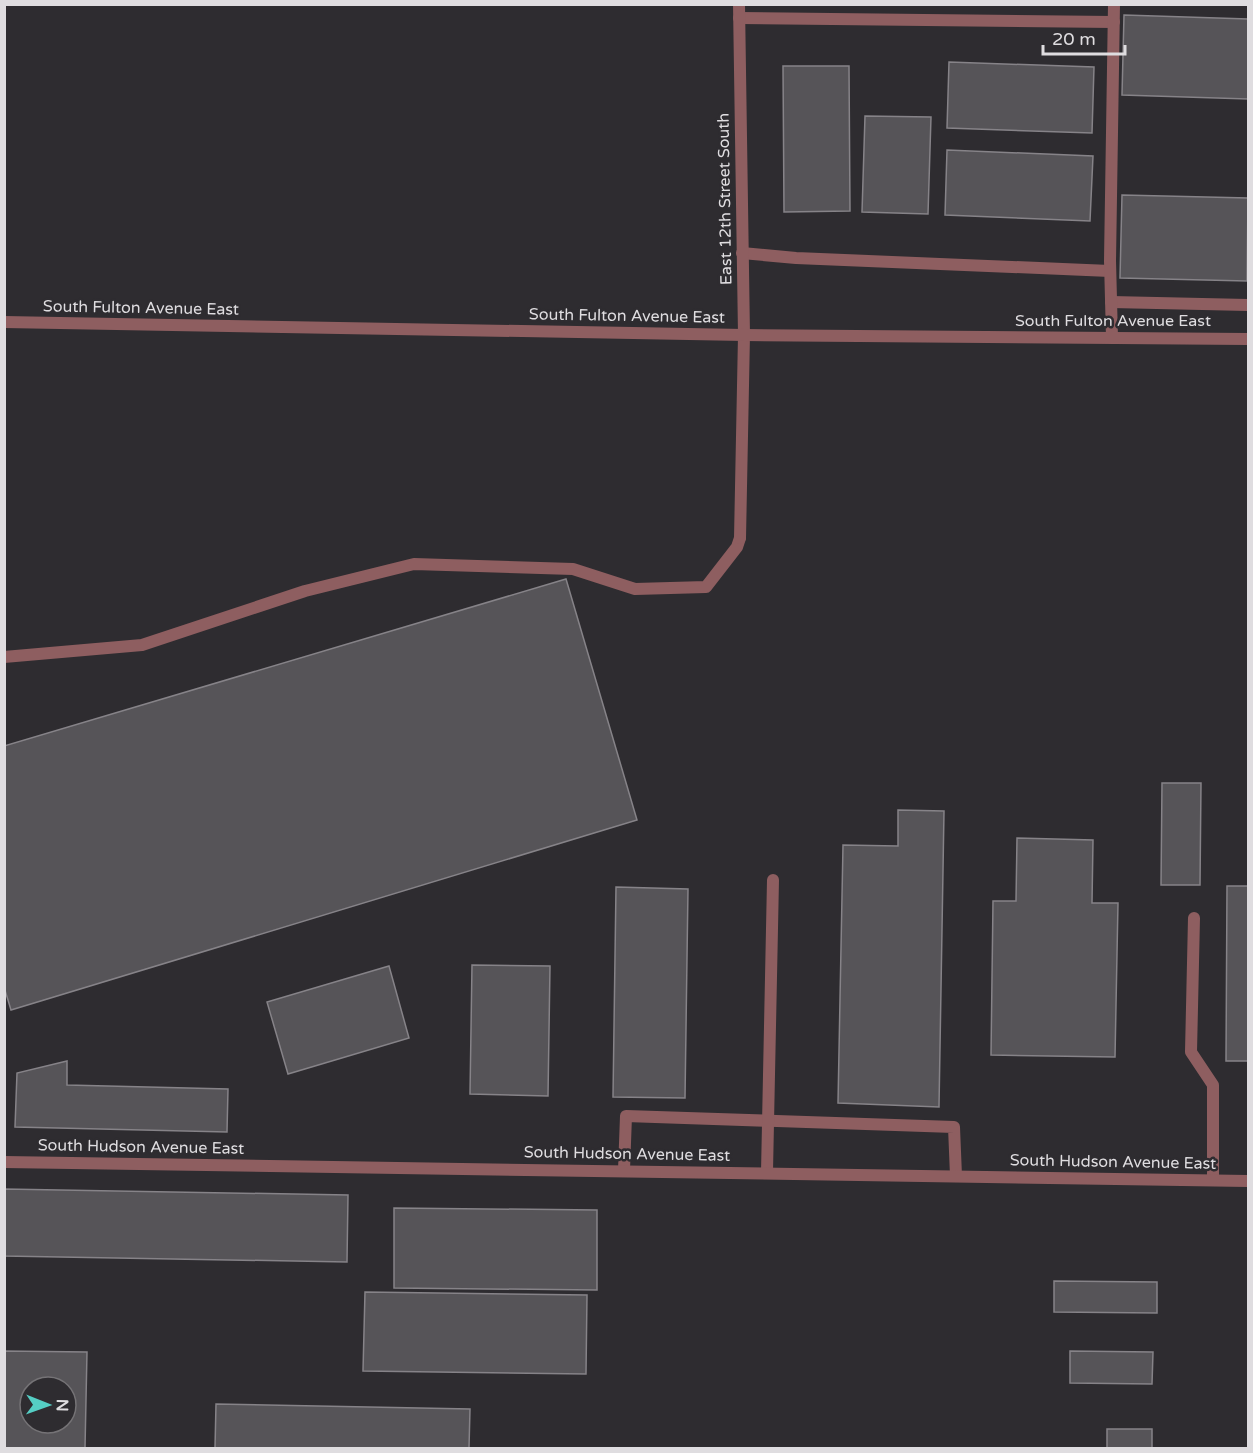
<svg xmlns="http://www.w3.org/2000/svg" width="1253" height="1453" viewBox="0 0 1253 1453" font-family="'Varela Round',sans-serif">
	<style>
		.building { fill: #565458; stroke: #868388; stroke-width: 1.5; fill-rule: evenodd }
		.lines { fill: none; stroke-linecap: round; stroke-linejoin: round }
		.lane { stroke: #8e5e60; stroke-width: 12 }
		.street { stroke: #8e5e60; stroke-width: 12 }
		.labels { text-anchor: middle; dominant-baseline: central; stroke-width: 5; stroke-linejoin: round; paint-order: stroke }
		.street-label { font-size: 16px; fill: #dfdde0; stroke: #2e2c30 }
	</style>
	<rect width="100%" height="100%" fill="#2e2c30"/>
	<g class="building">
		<polygon points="1124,15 1248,19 1248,99 1122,95"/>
		<polygon points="949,62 1094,67 1092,133 947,128"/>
		<polygon points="783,66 849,66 850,211 784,212"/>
		<polygon points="865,116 931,117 928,214 862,212"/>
		<polygon points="947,150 1093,156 1090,221 945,215"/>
		<polygon points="1122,195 1248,198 1247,281 1120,278"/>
		<polygon points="566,579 637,820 11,1010 4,987 4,746"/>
		<polygon points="1162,783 1201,783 1200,885 1161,885"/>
		<polygon points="898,810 944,811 939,1107 838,1103 843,845 898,846"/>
		<polygon points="1017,838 1093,840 1092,903 1118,903 1115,1057 991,1055 993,901 1016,901"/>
		<polygon points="1227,886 1248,886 1248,1061 1226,1061"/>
		<polygon points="616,887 688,889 685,1098 613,1097"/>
		<polygon points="472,965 550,966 548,1096 470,1094"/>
		<polygon points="389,966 409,1038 288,1074 267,1002"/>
		<polygon points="67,1061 67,1085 228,1089 227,1132 15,1127 17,1073"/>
		<polygon points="4,1189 348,1195 347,1262 4,1256"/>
		<polygon points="394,1208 597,1210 597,1290 394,1288"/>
		<polygon points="1054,1281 1157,1282 1157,1313 1054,1312"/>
		<polygon points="365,1292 587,1295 586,1374 363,1371"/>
		<path d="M4,1351L87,1352L85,1448H4ZM30,1387H66V1423H30Z"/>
		<polygon points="1070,1351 1153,1352 1152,1384 1070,1383"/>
		<polygon points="216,1404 470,1409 469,1448 215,1448"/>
		<rect x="1107" y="1429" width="45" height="19"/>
	</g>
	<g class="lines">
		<g class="lane">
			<polyline points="739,18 1114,22"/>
			<polyline points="742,253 796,258 1110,271"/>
			<polyline points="1111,302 1248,305"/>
			<polyline points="1112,338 1110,261 1114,4"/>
			<polyline points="4,657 142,645 305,591 414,564 573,569 635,589 706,587 737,547 740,538"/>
			<polyline points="1194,918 1191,1052 1213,1085 1213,1180"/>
			<polyline points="624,1170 626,1116 954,1127 956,1176"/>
			<polyline points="767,1172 773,880"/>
		</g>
		<g class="street">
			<polyline points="739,4 744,335 740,538"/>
			<polyline points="4,322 744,335 1248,339"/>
			<polyline points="4,1162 1248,1181"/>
		</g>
	</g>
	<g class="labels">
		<g class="street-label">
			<text transform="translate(725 199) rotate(-91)">East 12th Street South</text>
			<text transform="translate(141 308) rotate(1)">South Fulton Avenue East</text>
			<text transform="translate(627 316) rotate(1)">South Fulton Avenue East</text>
			<text x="1113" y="321">South Fulton Avenue East</text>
			<text transform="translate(141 1147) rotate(1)">South Hudson Avenue East</text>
			<text transform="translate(627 1154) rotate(1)">South Hudson Avenue East</text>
			<text transform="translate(1113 1162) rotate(1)">South Hudson Avenue East</text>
		</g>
	</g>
	<rect width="1253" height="1453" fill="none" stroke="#dfdde0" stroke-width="12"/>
	<g transform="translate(48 1405) rotate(91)"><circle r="28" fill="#2e2c30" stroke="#757376" stroke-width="1.5"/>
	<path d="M0-4.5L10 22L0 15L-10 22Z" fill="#55cec4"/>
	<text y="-9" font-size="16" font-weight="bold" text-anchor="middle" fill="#dfdde0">N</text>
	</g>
	<path d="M1043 45v9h82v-9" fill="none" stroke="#dfdde0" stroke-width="3"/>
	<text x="1052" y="45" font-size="18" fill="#dfdde0" stroke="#2e2c30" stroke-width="4.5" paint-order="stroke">20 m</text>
</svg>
